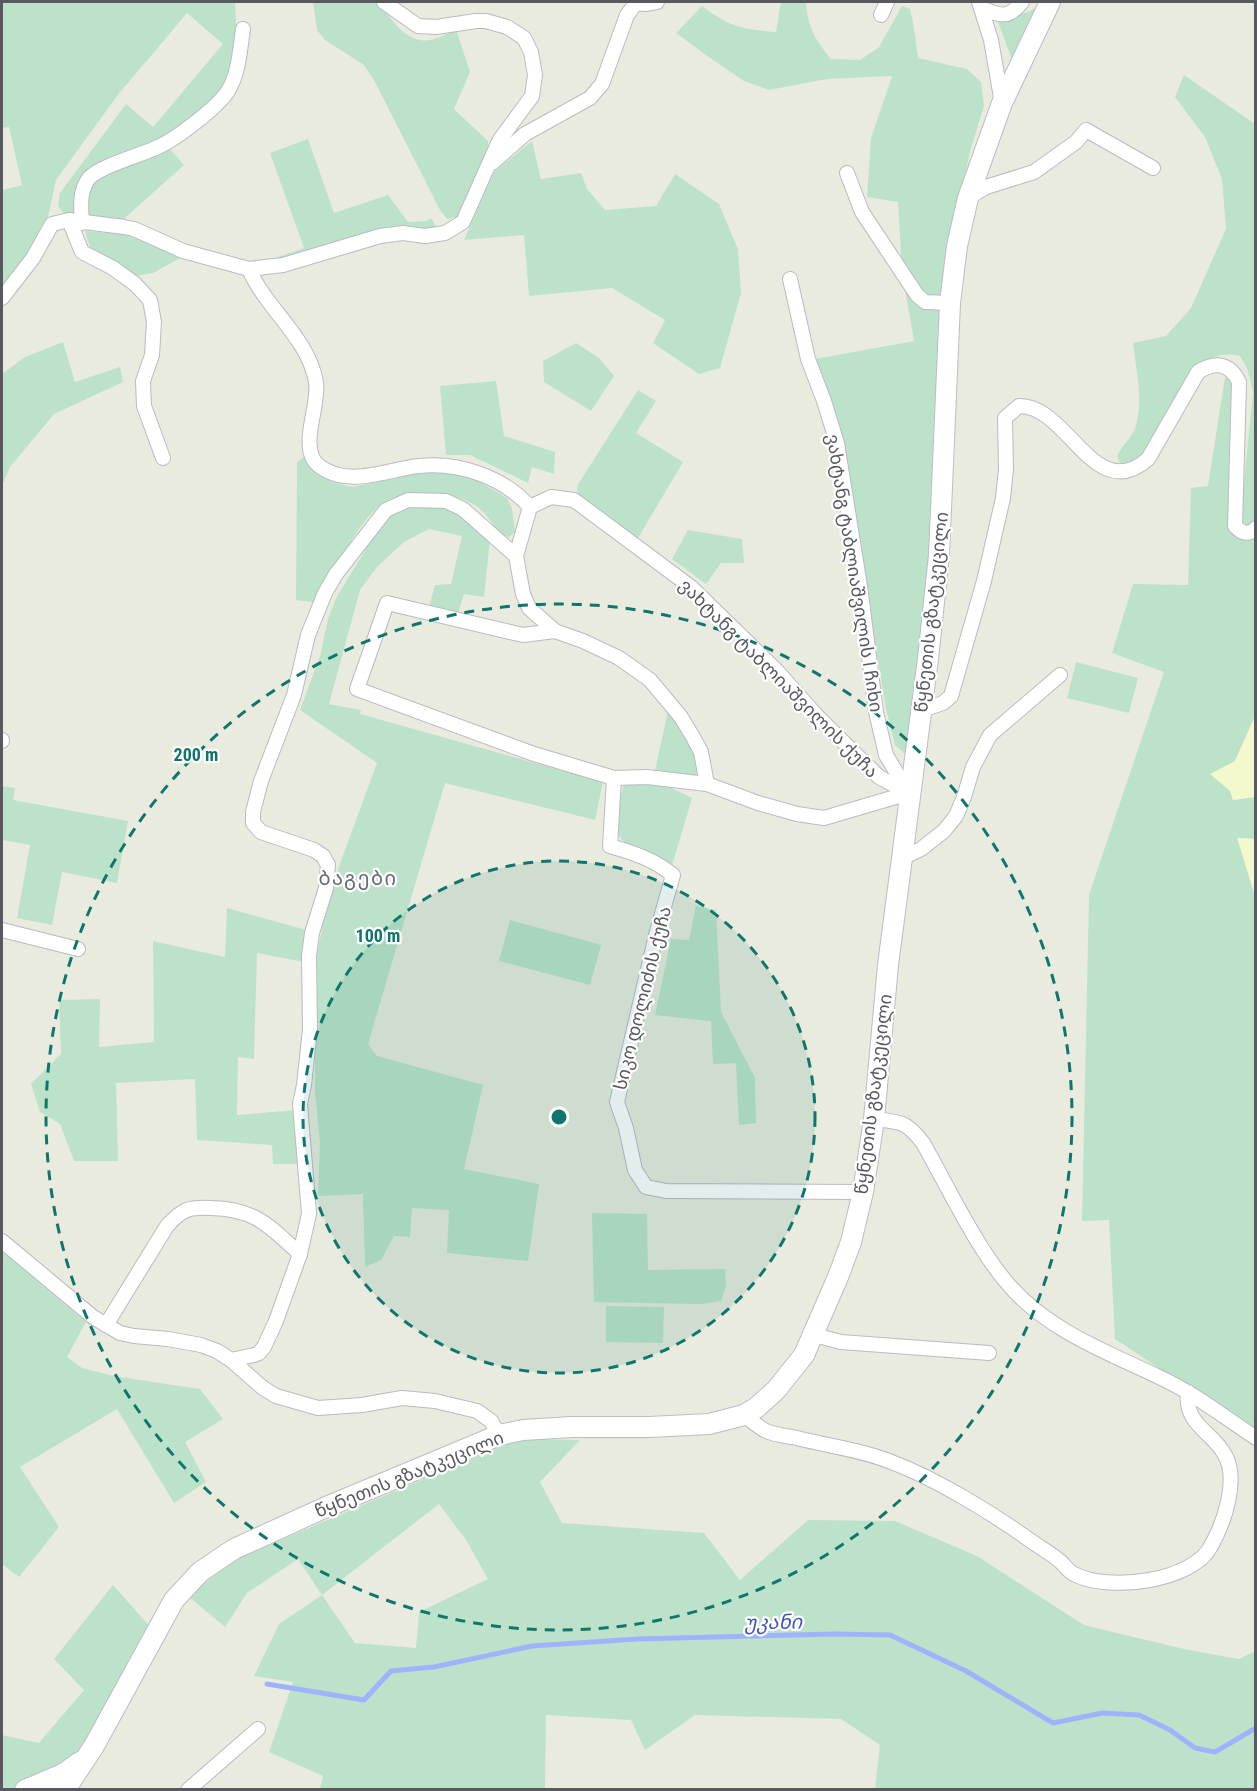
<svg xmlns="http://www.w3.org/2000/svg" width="1257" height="1791" viewBox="0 0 1257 1791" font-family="'Roboto Condensed','Noto Sans Georgian',sans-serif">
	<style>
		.green { fill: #bce3c9; fill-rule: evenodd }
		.sand { fill: #f3f8cd }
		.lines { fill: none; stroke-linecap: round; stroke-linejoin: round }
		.stream { stroke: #9eb3fc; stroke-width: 5 }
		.street-casing { stroke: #babac1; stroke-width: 16 }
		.secondary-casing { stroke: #bcbcc5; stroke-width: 22 }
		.street { stroke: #fff; stroke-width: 14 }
		.secondary { stroke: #fff; stroke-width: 20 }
		.ring { fill: none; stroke: #0f766e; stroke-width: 3; stroke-dasharray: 10 8 }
		.labels { text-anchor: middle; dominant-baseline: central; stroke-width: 4.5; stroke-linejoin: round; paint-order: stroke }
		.street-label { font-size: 18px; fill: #585960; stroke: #fff }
		.neighbourhood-label { font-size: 20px; letter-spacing: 1.5px; fill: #696b72; stroke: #fff }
		.water-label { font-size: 20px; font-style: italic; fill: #4354be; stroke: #fff }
		.centre { fill: #0f766e; stroke: #fff; stroke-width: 3 }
		.ring-label { font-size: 18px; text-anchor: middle; font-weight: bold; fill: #0f766e; stroke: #fff; stroke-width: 4.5; stroke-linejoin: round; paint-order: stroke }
	</style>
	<rect width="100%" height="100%" fill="#eaebdf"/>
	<g class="green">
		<polygon points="2,2 235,2 237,44 228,81 207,105 154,145 87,176 77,212 71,216 65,215 58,206 60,193 126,104 153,127 223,44 187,13 117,96 56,180 47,221 34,249 2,293 2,190 22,185 9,127 2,128"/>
		<path d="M313,2H379C392,20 408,47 434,39C442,37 449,32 456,29L470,72L454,109L488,141V157L464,209L457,217L447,219L440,210L375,82L364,65L325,40L317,30Z"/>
		<path d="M781,2H806C808,28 815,39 831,59L860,60L879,47L902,6L910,9L914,28L918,58L967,69L981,82L984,106L971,148L951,235L939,313L929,576L908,753H904L895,745L886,709L844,455L824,379L815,359L914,341L902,272L898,202L867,197L871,138L892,76L827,79L769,90L744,81L710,58L676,33L702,6C729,27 742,29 776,32Z"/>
		<path d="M1043,2C1029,21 1019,39 1013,62L993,9C1017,14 1023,19 1043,2Z"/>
		<path d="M1184,75L1255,124V524L1251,527L1243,525L1241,513L1253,392L1247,368L1240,356C1223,352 1212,356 1199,367L1142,458L1126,464L1120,463L1117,456C1121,447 1133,436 1135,428C1144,401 1136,370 1133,343L1166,336L1191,308L1226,229L1222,179L1205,137L1175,97Z"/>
		<polygon points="308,139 334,213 388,195 408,222 427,221 431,218 437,228 291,259 267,261 304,248 270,153"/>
		<polygon points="532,141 541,179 581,173 587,189 605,210 656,206 675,174 719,204 738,249 741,293 720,368 699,374 653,343 665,320 612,288 529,296 524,235 464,240 494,172"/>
		<path d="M170,149L184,165L118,224L91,219C87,211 87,206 89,197C95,167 119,168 144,160C153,157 161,153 170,149Z"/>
		<polygon points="85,231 123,234 184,256 153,273 137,276 106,260 90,247"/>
		<polygon points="63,342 75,382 120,367 123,382 54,414 10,467 2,486 2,374 25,357"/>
		<polygon points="576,343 599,358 614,376 591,411 544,382 543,361"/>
		<polygon points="1232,376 1236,382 1239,536 1247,541 1255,537 1255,716 1235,761 1231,791 1233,800 1255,797 1255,839 1238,838 1256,896 1255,1432 1115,1339 1109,1220 1082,1221 1089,895 1164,672 1112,653 1133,584 1188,585 1191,488 1208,486 1225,377"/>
		<polygon points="496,381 504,436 555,452 554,474 532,467 528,483 470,455 446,455 440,386"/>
		<polygon points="638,390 656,401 636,433 683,462 638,538 578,496 577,486"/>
		<path d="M305,456L315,473L332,482L352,487L419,472L442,471L467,474L507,498L512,509L515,532L509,537L499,535C486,510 475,501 447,495C429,492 394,493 380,505C351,531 337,570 320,603L296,600L297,462Z"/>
		<path d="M423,504C460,508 464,515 490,540L484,597L464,594L456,620L428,610L435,585L451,584L462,536L429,529L404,542L377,567L360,590L329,704L361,710L360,714L603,782L595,820L445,783L368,1044L377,1056L483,1085L464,1169L539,1184L528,1261L447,1253L449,1210L412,1208L410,1237L394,1236L381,1260L365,1267L363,1194L318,1196L320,1143L315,1093V962L331,888L377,763L300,710L320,656L328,619L337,596L381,525L399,510Z"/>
		<polygon points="688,530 742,539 744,563 721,563 706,584 672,559"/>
		<polygon points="1076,662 1138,678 1129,713 1067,698"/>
		<polygon points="669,706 699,761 694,789 655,770"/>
		<polygon points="649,777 692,798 671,869 626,844 614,831 614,818 624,784"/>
		<polygon points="2,786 15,788 13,800 128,821 117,883 62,872 52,925 17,918 30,845 2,840"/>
		<polygon points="696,906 716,910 721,1012 755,1078 756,1123 739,1125 736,1063 713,1064 711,1021 655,1015 671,939 689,940"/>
		<polygon points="227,908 310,931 304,962 257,953 254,1059 238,1057 237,1115 297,1110 299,1164 273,1164 272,1145 197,1140 195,1079 116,1083 118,1161 74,1161 60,1124 40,1112 31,1084 61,1054 59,1000 100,999 99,1047 154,1042 153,941 225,957"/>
		<polygon points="510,920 601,945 590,985 499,961"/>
		<polygon points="592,1213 647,1214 648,1270 725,1269 726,1286 721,1301 701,1304 594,1302"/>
		<polygon points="2,1252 19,1261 38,1282 86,1322 67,1357 82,1368 114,1376 200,1389 223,1419 185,1442 206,1482 174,1503 117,1409 20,1467 59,1527 19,1577 2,1564"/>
		<polygon points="606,1306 664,1307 663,1343 606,1342"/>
		<path d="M526,1439L580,1440L540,1482L562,1523L704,1533L740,1580L808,1520L895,1521L977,1556L1084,1625L1184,1649L1239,1659L1255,1651V1789H875L880,1745L841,1719L695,1715L645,1750L631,1720L546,1715L545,1789H320L323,1776L269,1752L293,1682L254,1676L279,1624L322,1595L298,1559L247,1593L225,1627L188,1596L236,1559L506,1444ZM439,1504L466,1540L488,1579L419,1612L416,1648L355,1643L322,1595Z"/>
		<polygon points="113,1585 151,1628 82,1748 40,1780 12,1789 2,1789 2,1735 39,1743 84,1690 54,1659"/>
	</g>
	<g class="sand">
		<polygon points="1255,716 1255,797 1233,800 1230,791 1210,774 1235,761"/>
		<polygon points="1237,838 1255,839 1255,896"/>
	</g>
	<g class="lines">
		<polyline class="stream" points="267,1684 364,1700 391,1671 434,1667 532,1646 637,1639 835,1634 890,1635 966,1671 1053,1723 1102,1713 1139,1715 1170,1730 1195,1748 1215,1752 1256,1728"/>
		<g class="street-casing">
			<g id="street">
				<polyline points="979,2 991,40 1002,103"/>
				<polyline points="636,3 645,4 657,2"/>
				<path d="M981,8C1000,16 1009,19 1022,2"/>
				<polyline points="881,15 887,2"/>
				<polyline points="492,163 525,134 590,98 602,84 627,15 636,3"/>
				<polyline points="847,173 862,212 917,295 925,302 950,303"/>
				<polyline points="968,198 986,187 1034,172 1076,142 1086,130 1153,168"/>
				<polyline points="69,220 82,252 113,268 135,284 150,300 154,322 152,355 143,381 144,406 163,458"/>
				<path d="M82,223C81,208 79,191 89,178C99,166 145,154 160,146C177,138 218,107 228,91C239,73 240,49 243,29"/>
				<path d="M249,269C266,309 308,337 316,382C320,405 298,448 318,465C347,489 388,469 419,466C460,462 503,477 530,507"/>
				<polyline points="790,279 808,359 824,401 837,443 860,586 876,712 886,755 908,792"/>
				<polyline points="2,298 33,258 52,224 69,220 124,227 134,229 183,251 249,269 283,265 380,236 403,233 425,236 445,233 463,222 499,141 532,96 535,75 531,52 524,38 507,27 486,21 476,21 436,27 418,26 384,2"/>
				<polyline points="516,556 530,507 551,497 574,500 691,587 776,670 817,716 879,777 909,793"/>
				<polyline points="555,631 523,635 387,603 357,689 534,754 614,778 647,777 707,784 758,803 797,814 824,818 909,793"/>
				<path d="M922,710L943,703L951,696L984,581L1003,498L1006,469L1005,418L1019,406C1068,405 1094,506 1148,459L1198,372C1215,361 1230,363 1239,382L1235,526C1241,533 1249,536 1256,528"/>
				<polyline points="2,741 2,740"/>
				<path d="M614,778L610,846C634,853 653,859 673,875L656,935L617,1102L626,1128L635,1170L646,1187L666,1191L863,1192"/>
				<polyline points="902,858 921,849 944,831 956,816 964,797 973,767 990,735 1060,675"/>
				<polyline points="2,930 78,949"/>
				<path d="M874,1119C901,1122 906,1121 923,1143C948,1187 976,1247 1008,1284C1047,1330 1107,1352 1159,1377C1194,1393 1224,1417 1256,1438"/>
				<polyline points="2,1241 93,1317 120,1333 134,1336 168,1339 201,1345 217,1351 231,1360 263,1388 276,1396 318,1408 362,1405 402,1398 435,1401 477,1411 491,1421 499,1435"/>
				<path d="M106,1325L167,1226C182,1209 189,1207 211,1208C256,1209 269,1226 300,1254"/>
				<polyline points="814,1335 841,1342 989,1353"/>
				<polyline points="231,1360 254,1355 259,1353 264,1347 276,1321 300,1254 309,1214 300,1104 304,1085 310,1029 309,956 312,933 326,888 328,865 323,856 314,850 261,832 253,823 253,812 261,781 294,695 308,635 325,593 336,574 386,510 408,500 446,501 463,509 516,556 523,594 529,608 555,631 583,641 619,658 650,680 681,717 693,737 701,752 707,784"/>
				<path d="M744,1415C751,1420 758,1427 766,1431C775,1435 787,1436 797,1438C828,1446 863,1450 894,1463C938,1480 992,1513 1031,1541C1041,1548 1052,1554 1061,1562C1065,1566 1069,1572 1074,1574C1107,1592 1193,1582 1211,1546C1224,1523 1239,1480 1225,1455C1212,1431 1184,1425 1188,1392"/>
				<polyline points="188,1790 258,1729"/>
			</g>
		</g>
		<g class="secondary-casing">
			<g id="secondary">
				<polyline points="25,1790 63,1774 80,1762"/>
				<polyline points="65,1790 94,1746 174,1600 200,1572 234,1549 324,1508 499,1435 523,1430 572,1427 649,1427 709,1424 744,1415 756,1408 776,1390 804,1355 838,1277 851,1242 863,1192 874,1119 888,965 928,659 939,555 950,303 957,246 968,198 1002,103 1050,2"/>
			</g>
		</g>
		<use href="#street" class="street"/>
		<use href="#secondary" class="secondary"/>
	</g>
	<circle cx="559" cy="1117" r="256" fill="#0f766e" fill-opacity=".12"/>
	<g class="ring">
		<circle cx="559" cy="1117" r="256"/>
		<circle cx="559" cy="1117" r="513"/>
	</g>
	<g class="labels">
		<g class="street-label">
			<text transform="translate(855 573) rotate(81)">ვახტანგ ტაბლიაშვილის I ჩიხი</text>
			<text transform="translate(931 612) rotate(-84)">წყნეთის გზატკეცილი</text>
			<text transform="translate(779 678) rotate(45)">ვახტანგ ტაბლიაშვილის ქუჩა</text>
			<text transform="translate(642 998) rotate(-76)">სიკო დოლიძის ქუჩა</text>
			<text transform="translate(873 1094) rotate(-83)">წყნეთის გზატკეცილი</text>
			<text transform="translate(409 1474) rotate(-22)">წყნეთის გზატკეცილი</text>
		</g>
		<g class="neighbourhood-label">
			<text x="358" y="878">ბაგები</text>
		</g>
		<g class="water-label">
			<text transform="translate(773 1622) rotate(-1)">უკანი</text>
		</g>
	</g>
	<circle cx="559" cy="1117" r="9" class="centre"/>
	<g class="ring-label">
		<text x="196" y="761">200 m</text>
		<text x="378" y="942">100 m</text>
	</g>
	<rect width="1257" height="1791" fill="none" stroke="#585960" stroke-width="6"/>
</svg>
